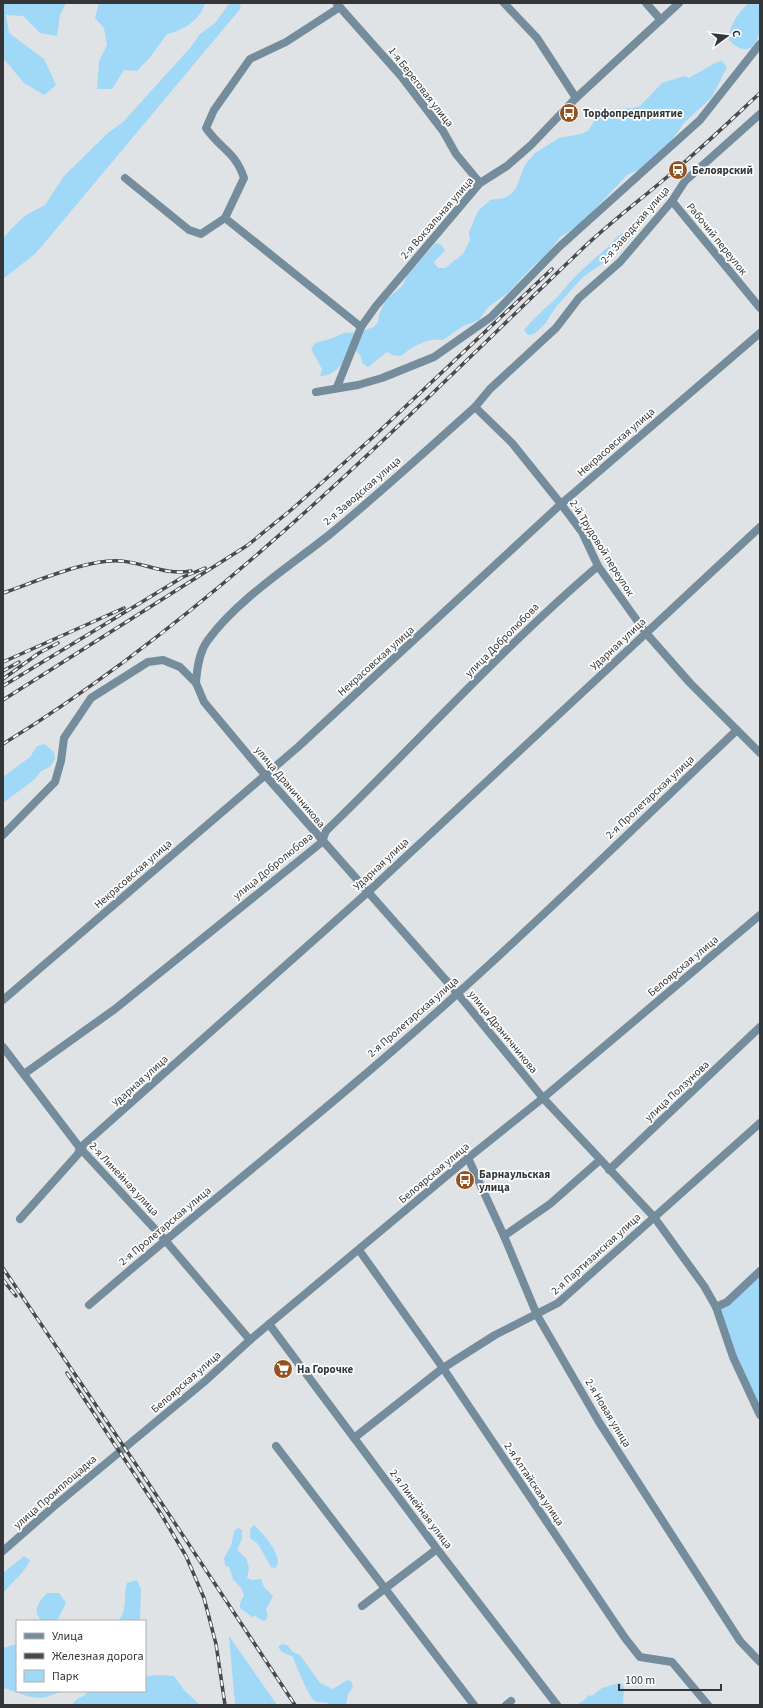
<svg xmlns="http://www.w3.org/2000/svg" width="763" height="1708" viewBox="0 0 763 1708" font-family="'Source Sans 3',sans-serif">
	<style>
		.green { fill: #a0d8f7 }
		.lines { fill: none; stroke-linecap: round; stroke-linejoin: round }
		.minor { stroke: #748c9b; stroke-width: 8 }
		.rail-casing { stroke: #484a4c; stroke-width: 3.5 }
		.rail { stroke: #fff; stroke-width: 2; stroke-dasharray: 6; stroke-linecap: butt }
		.labels { text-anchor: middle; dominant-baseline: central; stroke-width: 3.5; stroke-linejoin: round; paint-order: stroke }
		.street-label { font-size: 11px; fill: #343637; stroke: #fff }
		.poi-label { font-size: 11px; font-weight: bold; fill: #343637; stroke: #fff; text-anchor: start }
	</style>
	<rect width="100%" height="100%" fill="#dfe3e5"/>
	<g class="green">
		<polygon points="3,3 66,3 60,15 57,36 40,33 23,16 6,15 9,33 44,59 56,85 44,95 24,83 3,58"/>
		<path d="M99,3H205C200,20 184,30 167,34L151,56L137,71L124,70L112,89H97L99,61L107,45L104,28L95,18Z"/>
		<polygon points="233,3 239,3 241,8 36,253 3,279 3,239 10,230 26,215 45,205 64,176 108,133 123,122 190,48 200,34 215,23 229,4"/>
		<path d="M749,3H760C760,16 763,47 747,49C740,50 734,45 729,40C729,26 739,11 749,3Z"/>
		<path d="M722,61L727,67L712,97L684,123L669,144L640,169L627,175L580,225L560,237L545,257L533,266L508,293L488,307L479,320L463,326L443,340C432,338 424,342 415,346C403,351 404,362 387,352L368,367L362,363L361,356L356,351C342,358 338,377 320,376L322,369L311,349L315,343L330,339L344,333L359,332L374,327L378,322L379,315L385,301L402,286L409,272L436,243L440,244L445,250L434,262L438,268H445L463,254L470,240L469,232L478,211L490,200L504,198L511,194L516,188L525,165L535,153L559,138L581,134L588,131L600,112L611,109L633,108L640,106L662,83L684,76L689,78L715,63Z"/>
		<path d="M622,233L627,235L626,242L603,263L583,277L555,308L545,324L534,334L528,335L524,330C535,316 550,305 561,293C575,275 590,262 607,248C613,242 615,237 622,233Z"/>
		<polygon points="45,744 54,752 55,759 50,767 41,771 35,779 3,803 3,777 30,757 37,746"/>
		<polygon points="760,1271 760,1414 716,1307"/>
		<path d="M254,1525C262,1532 286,1559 275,1568L271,1567L258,1544L250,1538V1529Z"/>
		<polygon points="238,1528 242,1530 242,1539 237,1550 246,1558 249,1568 247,1578 252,1580 261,1579 264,1587 273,1596 266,1610 268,1616 266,1620 263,1621 255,1616 252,1617 240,1608 240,1603 244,1595 241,1588 233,1579 229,1567 225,1565 224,1558 231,1546 234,1531"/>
		<path d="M24,1556L30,1560C26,1571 11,1583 3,1593V1573Z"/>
		<path d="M137,1580L141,1589L140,1618L137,1621H118C128,1611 123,1596 127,1583Z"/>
		<path d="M48,1593H59L66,1603L57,1621H42C31,1611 39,1600 48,1593Z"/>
		<polygon points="229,1636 277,1705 235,1705"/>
		<path d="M17,1644V1691H61C36,1705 26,1694 3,1688V1648Z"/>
		<path d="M282,1644L287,1645L293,1652L300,1655L320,1683L333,1689L347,1680L351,1681L353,1687L348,1694L346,1705H328V1703C324,1702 318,1703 315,1701C309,1698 296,1665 293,1657L282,1652L278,1647Z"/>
		<path d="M161,1675L174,1676L184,1690L200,1705H72C77,1696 84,1698 88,1691H145V1676Z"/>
		<polygon points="619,1683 622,1684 624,1689 623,1704 620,1705 576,1705 586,1699 588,1695 592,1696 602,1688"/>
	</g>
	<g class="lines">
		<g class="minor">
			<polyline points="504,3 537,38 576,98"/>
			<polyline points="646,3 661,20"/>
			<polyline points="337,4 401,76 443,131 456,154 480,183"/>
			<path d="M125,178L189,230L201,234L225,218L244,178C235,151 221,150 206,128L214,110L250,59L286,42L340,7"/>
			<polyline points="672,201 760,308"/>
			<polyline points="225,218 361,327"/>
			<polyline points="337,387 361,327 376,306 480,183 507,166 531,145 576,98 679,3"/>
			<polyline points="316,392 358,385 382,378 434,357 491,317 559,247 700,120 760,44"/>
			<polyline points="475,407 512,443 561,504 582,532 598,566 646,633 690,683 760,753"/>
			<polyline points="196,683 204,702 265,775 458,994 543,1098 654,1217 704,1286 716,1307 733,1357 760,1415"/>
			<path d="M3,835L55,782L61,761L64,738L91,698L148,662L163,660L180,667L196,683C197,668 199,652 208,640C238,599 290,566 329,535C379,494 427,450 475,407L490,389L556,328L579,298L620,262L672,201L685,181L760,114"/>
			<polyline points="3,1000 298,747 561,504 760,333"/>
			<polyline points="3,1047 80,1148 165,1240 250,1340"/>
			<path d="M24,1074L115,1009L322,842L326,831C417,743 502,648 598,566"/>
			<polyline points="468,1158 504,1236 537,1315 599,1422 740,1641 760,1662"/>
			<polyline points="609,1170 760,1027"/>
			<polyline points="20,1219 78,1154 80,1148 368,892 760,527"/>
			<polyline points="504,1236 550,1204 600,1160"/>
			<polyline points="359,1250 443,1368 625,1638 640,1657 672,1662 708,1705"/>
			<path d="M89,1305C211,1200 339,1101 458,993C553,908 644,818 737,730"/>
			<polyline points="716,1307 727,1302 760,1271"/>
			<polyline points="269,1324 437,1549 557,1705"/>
			<polyline points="354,1438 443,1368 495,1335 558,1303 760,1123"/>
			<polyline points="276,1446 474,1705"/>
			<polyline points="3,1551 52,1508 204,1382 250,1340 468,1158 543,1098 760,915"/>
			<polyline points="362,1606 437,1549"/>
			<polyline points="506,1705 511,1701"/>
		</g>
		<g class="rail-casing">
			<g id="rail">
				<path d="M3,593C35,582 89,558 121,561C145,563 167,576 191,571"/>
				<polyline points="3,662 124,608"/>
				<polyline points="3,671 19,662"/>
				<polyline points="3,679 39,653 58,643"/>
				<polyline points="3,686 183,577 205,568"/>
				<polyline points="3,700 248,545 291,510 372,438 552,269"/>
				<path d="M3,744C219,611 396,427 579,252C609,223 643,198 674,171C704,146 732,119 760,93"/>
				<polyline points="3,1268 139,1469 295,1705"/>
				<polyline points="3,1280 16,1296"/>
				<polyline points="67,1373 161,1514 186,1556 204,1598 216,1644 225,1705"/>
			</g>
		</g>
		<use href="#rail" class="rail"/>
	</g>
	<defs>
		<g id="bus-disc" transform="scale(1)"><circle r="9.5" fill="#945221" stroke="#fff"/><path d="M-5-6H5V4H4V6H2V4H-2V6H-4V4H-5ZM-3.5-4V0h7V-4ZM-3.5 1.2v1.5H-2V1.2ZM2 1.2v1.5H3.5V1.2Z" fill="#fff"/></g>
		<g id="station-disc" transform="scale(1)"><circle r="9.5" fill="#945221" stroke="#fff"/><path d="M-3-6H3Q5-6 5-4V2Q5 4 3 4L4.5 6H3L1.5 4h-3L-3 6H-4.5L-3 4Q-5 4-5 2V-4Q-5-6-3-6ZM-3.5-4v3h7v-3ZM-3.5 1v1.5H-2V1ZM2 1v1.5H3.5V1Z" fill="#fff"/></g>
		<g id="supermarket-disc" transform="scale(1)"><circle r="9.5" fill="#945221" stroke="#fff"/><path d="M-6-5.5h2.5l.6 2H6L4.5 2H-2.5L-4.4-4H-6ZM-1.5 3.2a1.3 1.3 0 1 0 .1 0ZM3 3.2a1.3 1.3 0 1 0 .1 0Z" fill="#fff"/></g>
	</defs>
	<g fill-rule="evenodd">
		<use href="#bus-disc" x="569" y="113"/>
		<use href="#station-disc" x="678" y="170"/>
		<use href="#bus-disc" x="465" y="1180"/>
		<use href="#supermarket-disc" x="283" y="1369"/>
	</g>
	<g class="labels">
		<g class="street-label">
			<text transform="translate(421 87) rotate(52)">1-я Береговая улица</text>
			<text transform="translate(437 218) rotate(-49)">2-я Вокзальная улица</text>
			<text transform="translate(635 225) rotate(-49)">2-я Заводская улица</text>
			<text transform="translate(717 239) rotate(51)">Рабочий переулок</text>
			<text transform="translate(616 442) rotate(-41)">Некрасовская улица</text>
			<text transform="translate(362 491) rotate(-41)">2-я Заводская улица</text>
			<text transform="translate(602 548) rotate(58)">2-й Трудовой переулок</text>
			<text transform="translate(502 640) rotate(-45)">улица Добролюбова</text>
			<text transform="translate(618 644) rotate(-43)">Ударная улица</text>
			<text transform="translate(376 661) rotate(-42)">Некрасовская улица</text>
			<text transform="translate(290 787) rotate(50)">улица Драничникова</text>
			<text transform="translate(650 797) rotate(-43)">2-я Пролетарская улица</text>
			<text transform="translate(381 864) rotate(-43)">Ударная улица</text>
			<text transform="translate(273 866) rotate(-39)">улица Добролюбова</text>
			<text transform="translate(133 874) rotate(-41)">Некрасовская улица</text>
			<text transform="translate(683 966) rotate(-40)">Белоярская улица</text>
			<text transform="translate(413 1017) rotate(-41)">2-я Пролетарская улица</text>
			<text transform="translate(503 1032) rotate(51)">улица Драничникова</text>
			<text transform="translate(140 1081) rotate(-42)">Ударная улица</text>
			<text transform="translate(677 1091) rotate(-43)">улица Ползунова</text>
			<text transform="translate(434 1173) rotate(-40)">Белоярская улица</text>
			<text transform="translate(124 1179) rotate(47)">2-я Линейная улица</text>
			<text transform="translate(165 1226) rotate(-40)">2-я Пролетарская улица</text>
			<text transform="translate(596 1254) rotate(-42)">2-я Партизанская улица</text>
			<text transform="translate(186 1382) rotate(-41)">Белоярская улица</text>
			<text transform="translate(608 1413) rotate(59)">2-я Новая улица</text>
			<text transform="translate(534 1484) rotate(56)">2-я Алтайская улица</text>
			<text transform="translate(55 1492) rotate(-41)">улица Промплощадка</text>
			<text transform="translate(421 1509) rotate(53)">2-я Линейная улица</text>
		</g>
		<g class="poi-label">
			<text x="583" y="113">Торфопредприятие</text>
			<text x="692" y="170">Белоярский</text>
			<text x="479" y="1174">Барнаульская<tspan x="479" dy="13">улица</tspan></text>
			<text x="297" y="1369">На Горочке</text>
		</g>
	</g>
	<rect width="763" height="1708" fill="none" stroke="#343637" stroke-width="8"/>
	<rect x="16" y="1620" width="130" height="72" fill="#ffffff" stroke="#aeafaf"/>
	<rect x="24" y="1633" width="20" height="6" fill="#748c9b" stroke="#aeafaf"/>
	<text x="52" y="1640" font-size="12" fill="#343637">Улица</text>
	<rect x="24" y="1653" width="20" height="6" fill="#484a4c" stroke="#aeafaf"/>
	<text x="52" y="1660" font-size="12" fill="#343637">Железная дорога</text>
	<rect x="24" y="1670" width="20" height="12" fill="#a0d8f7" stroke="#aeafaf"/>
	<text x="52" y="1680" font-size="12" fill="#343637">Парк</text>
	<g transform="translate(727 36) rotate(75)" stroke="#ffffff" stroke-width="3" paint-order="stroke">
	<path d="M0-3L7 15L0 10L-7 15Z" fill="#343637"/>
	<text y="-6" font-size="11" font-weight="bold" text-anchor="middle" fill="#343637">С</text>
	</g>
	<path d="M619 1684v6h102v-6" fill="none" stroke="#343637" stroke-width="2"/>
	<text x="625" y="1684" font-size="12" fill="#343637" stroke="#ffffff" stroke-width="3" paint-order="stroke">100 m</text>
</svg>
